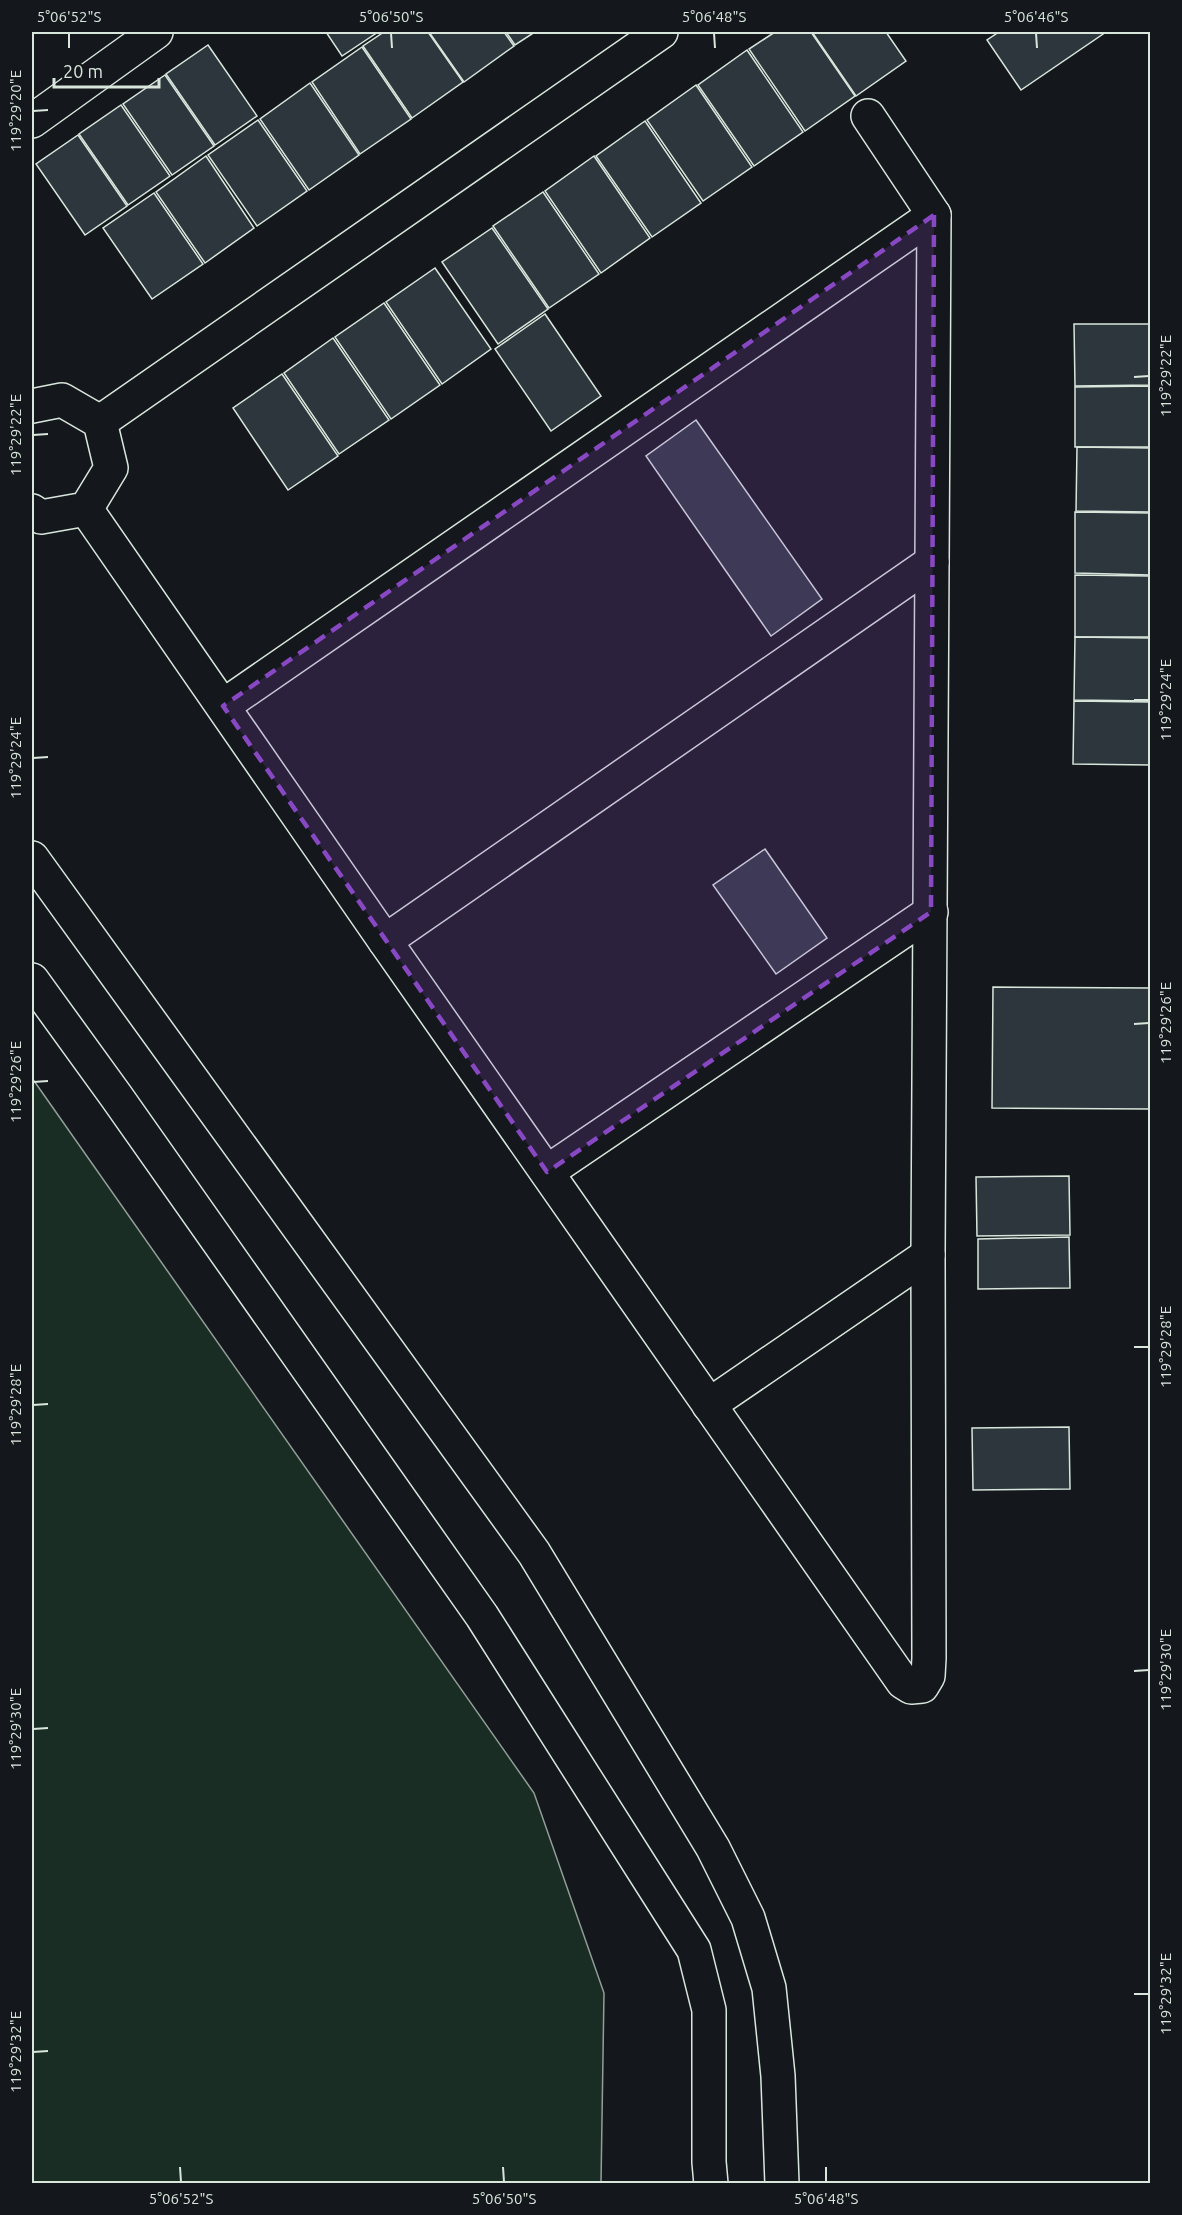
<svg xmlns="http://www.w3.org/2000/svg" width="1182" height="2215" viewBox="0 0 1182 2215" font-family="Ubuntu,sans-serif">
	<style>
		.green { fill: #1a2d24; stroke: #939e99; stroke-width: 1.5 }
		.building { fill: #2c363c; stroke: #d8e6dc; stroke-width: 1.5 }
		.lines { fill: none; stroke-linecap: round; stroke-linejoin: round }
		.minor-casing { stroke: #d8e6dc; stroke-width: 36 }
		.minor { stroke: #14181c; stroke-width: 33 }
		.marked { fill: #8948c3; fill-opacity: 0.2; stroke: #8948c3; stroke-width: 4.5; stroke-dasharray: 12 8; stroke-linejoin: round }
		.ticks { fill: none; stroke: #d8e6dc; stroke-width: 2 }
		.neatline { fill: none; stroke: #d8e6dc; stroke-width: 2 }
		.ticks-label { font-size: 15px; text-anchor: middle; fill: #d8e6dc }
	</style>
	<rect width="100%" height="100%" fill="#14181c"/>
	<polygon class="green" points="32,1078 534,1793 604,1993 601,2183 32,2183"/>
	<g class="building">
		<polygon points="326,32 378,32 342,56"/>
		<polygon points="384,32 428,32 463,82 412,118 363,46"/>
		<polygon points="429,32 504,32 514,46 464,82"/>
		<polygon points="506,32 535,32 515,45"/>
		<polygon points="775,32 811,32 855,96 805,131 749,49"/>
		<polygon points="812,32 886,32 906,61 856,96"/>
		<polygon points="999,32 1106,32 1021,90 987,40"/>
		<polygon points="208,45 257,116 215,145 166,74"/>
		<polygon points="362,47 411,119 360,154 312,82"/>
		<polygon points="747,50 803,132 754,166 698,85"/>
		<polygon points="165,75 214,146 172,175 123,104"/>
		<polygon points="310,83 359,155 309,190 260,119"/>
		<polygon points="696,85 752,167 703,201 647,120"/>
		<polygon points="121,105 170,176 128,205 79,134"/>
		<polygon points="258,120 307,191 257,226 208,155"/>
		<polygon points="645,121 701,203 652,237 596,156"/>
		<polygon points="78,135 127,206 85,235 36,164"/>
		<polygon points="206,156 254,228 205,263 156,192"/>
		<polygon points="594,156 650,238 601,273 545,191"/>
		<polygon points="543,192 599,274 549,308 493,226"/>
		<polygon points="154,193 203,264 152,299 103,228"/>
		<polygon points="492,228 548,309 498,344 442,262"/>
		<polygon points="435,268 491,349 442,384 386,302"/>
		<polygon points="384,303 440,385 391,419 335,337"/>
		<polygon points="545,314 601,396 551,431 495,349"/>
		<polygon points="1074,324 1150,324 1150,385 1075,386"/>
		<polygon points="333,338 389,420 339,454 284,373"/>
		<polygon points="282,374 338,456 288,490 233,408"/>
		<polygon points="1150,386 1150,447 1075,447 1075,387"/>
		<polygon points="696,420 822,599 771,636 646,456"/>
		<polygon points="1077,447 1150,448 1150,512 1076,511"/>
		<polygon points="1075,512 1150,513 1150,575 1075,573"/>
		<polygon points="1075,575 1150,576 1150,637 1075,637"/>
		<polygon points="1075,637 1150,638 1150,701 1074,700"/>
		<polygon points="1074,701 1150,702 1150,765 1073,764"/>
		<polygon points="765,849 827,938 776,974 713,885"/>
		<polygon points="993,987 1150,988 1150,1109 992,1108"/>
		<polygon points="1069,1176 1070,1235 977,1236 976,1177"/>
		<polygon points="1069,1237 1070,1288 978,1289 978,1239"/>
		<polygon points="1069,1427 1070,1489 973,1490 972,1428"/>
	</g>
	<g class="lines">
		<g class="minor-casing">
			<g id="minor">
				<polyline points="32,121 156,32"/>
				<polyline points="32,406 62,400 100,422 111,468 86,509 41,517 32,511"/>
				<polyline points="100,422 661,32"/>
				<polyline points="86,509 385,941 903,1682 911,1687 922,1686 928,1676 929,1658 928,1255 934,215 868,116"/>
				<polyline points="223,706 934,215"/>
				<polyline points="32,858 534,1553 713,1848 748,1918 769,1988 778,2076 782,2184"/>
				<polyline points="385,941 932,562"/>
				<polyline points="32,980 116,1096 482,1616 694,1950 709,2010 709,2162 711,2184"/>
				<polyline points="547,1172 931,912"/>
				<polyline points="709,1405 928,1255"/>
			</g>
		</g>
		<use href="#minor" class="minor"/>
	</g>
	<path class="marked" d="M934,215L931,912L547,1172L223,706Z"/>
	<path class="ticks" d="M69,33V48M391,33L392,48M714,33L715,48M1036,33L1037,48M33,111L48,110M1134,377L1149,376M33,435L48,434M1134,700H1149M33,758L48,757M1134,1024L1149,1023M33,1082L48,1081M1134,1347H1149M33,1405L48,1404M1134,1671L1149,1670M33,1729L48,1728M1134,1994H1149M33,2052L48,2051M180,2167L181,2182M503,2167L504,2182M826,2167V2182"/>
	<rect width="1182" height="2215" fill="none" stroke="#14181c" stroke-width="66"/>
	<path d="M54 78v9h105v-9" fill="none" stroke="#d8e6dc" stroke-width="3"/>
	<text x="63" y="78" font-size="18" fill="#d8e6dc" stroke="#14181c" stroke-width="4.5" paint-order="stroke">20 m</text>
	<rect x="33" y="33" width="1116" height="2149" class="neatline"/>
	<g class="ticks-label">
		<text x="69" y="22">5°06'52"S</text>
		<text x="391" y="22">5°06'50"S</text>
		<text x="714" y="22">5°06'48"S</text>
		<text x="1036" y="22">5°06'46"S</text>
		<text transform="translate(16 111) rotate(-90)" y="5">119°29'20"E</text>
		<text transform="translate(1166 376) rotate(-90)" y="5">119°29'22"E</text>
		<text transform="translate(16 435) rotate(-90)" y="5">119°29'22"E</text>
		<text transform="translate(1166 700) rotate(-90)" y="5">119°29'24"E</text>
		<text transform="translate(16 758) rotate(-90)" y="5">119°29'24"E</text>
		<text transform="translate(1166 1023) rotate(-90)" y="5">119°29'26"E</text>
		<text transform="translate(16 1082) rotate(-90)" y="5">119°29'26"E</text>
		<text transform="translate(1166 1347) rotate(-90)" y="5">119°29'28"E</text>
		<text transform="translate(16 1405) rotate(-90)" y="5">119°29'28"E</text>
		<text transform="translate(1166 1670) rotate(-90)" y="5">119°29'30"E</text>
		<text transform="translate(16 1729) rotate(-90)" y="5">119°29'30"E</text>
		<text transform="translate(1166 1994) rotate(-90)" y="5">119°29'32"E</text>
		<text transform="translate(16 2052) rotate(-90)" y="5">119°29'32"E</text>
		<text x="181" y="2204">5°06'52"S</text>
		<text x="504" y="2204">5°06'50"S</text>
		<text x="826" y="2204">5°06'48"S</text>
	</g>
</svg>
